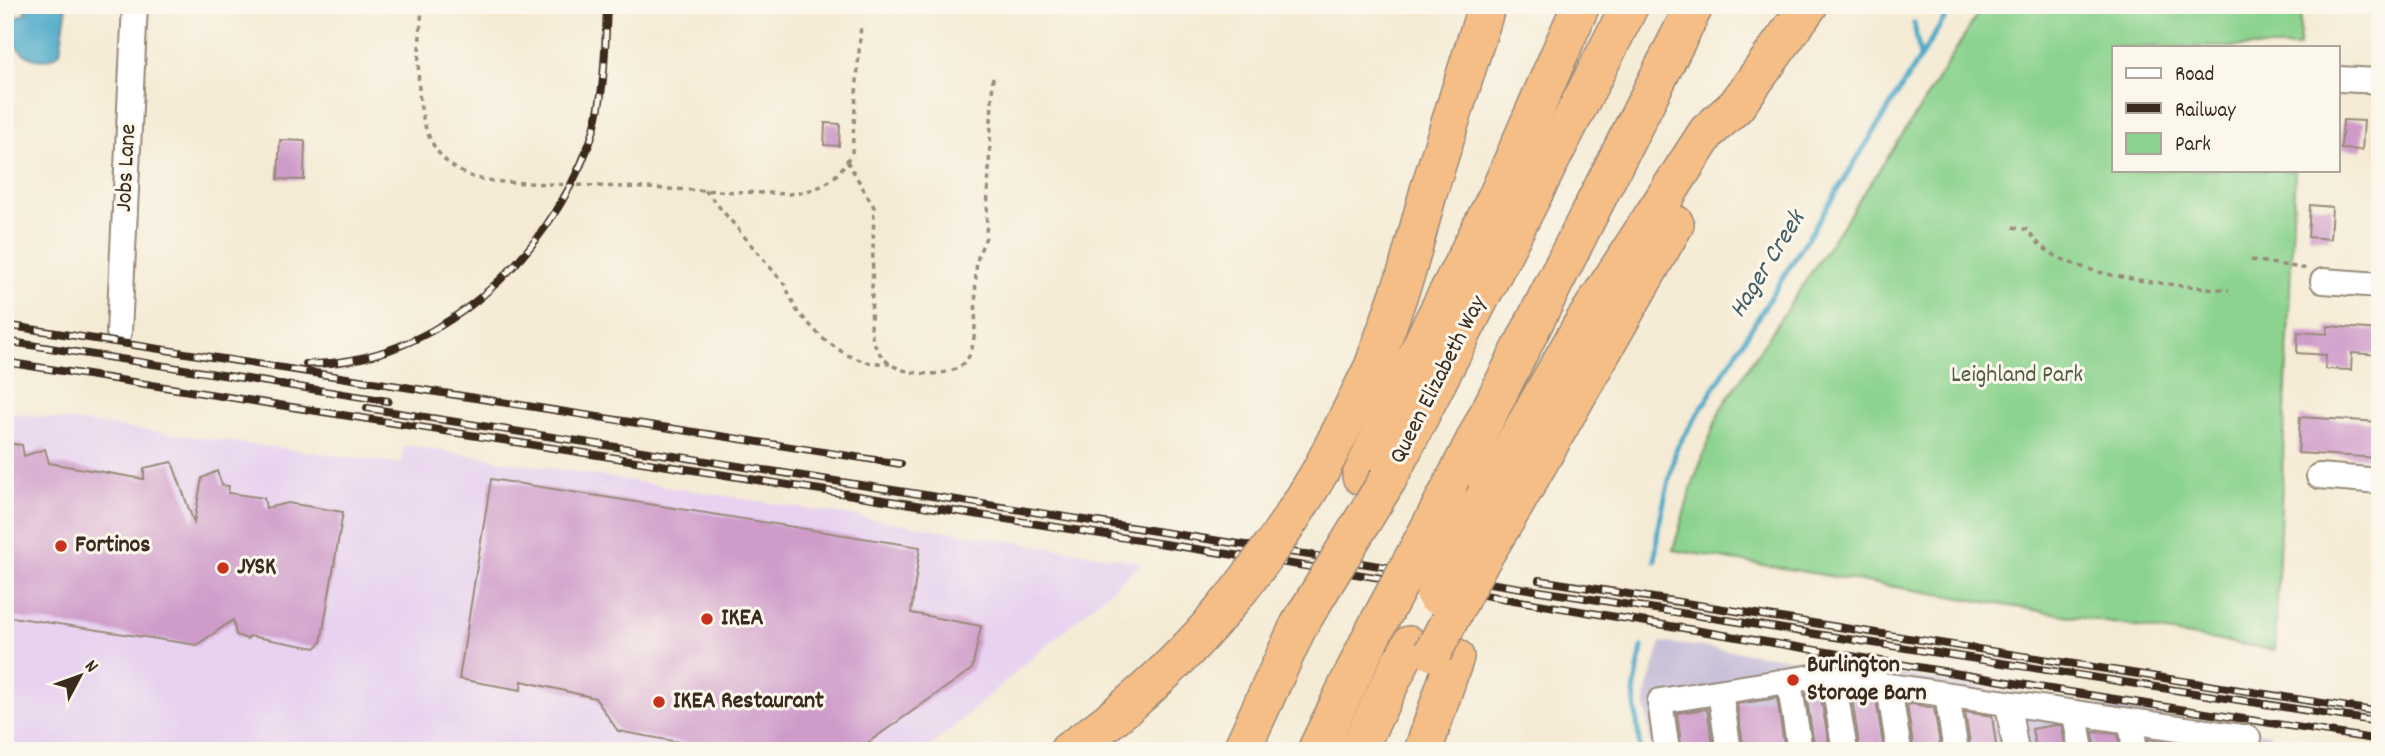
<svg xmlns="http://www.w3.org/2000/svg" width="2385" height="756" viewBox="0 0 2385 756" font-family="Dekko,sans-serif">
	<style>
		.built { fill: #e7d2ef }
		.industrial { fill: #c8bfd8 }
		.green { fill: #8bd38e; stroke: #637e56; stroke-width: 2 }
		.water { fill: #4aa8c8; stroke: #426973; stroke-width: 2 }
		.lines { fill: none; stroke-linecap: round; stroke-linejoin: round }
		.stream { stroke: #4aa8c8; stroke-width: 5 }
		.building { fill: #cf9cca }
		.minor-casing { stroke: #988a7a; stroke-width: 28 }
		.highway-casing { stroke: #988a7a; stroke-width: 40 }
		.path { stroke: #988a7a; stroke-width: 3.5; stroke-dasharray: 5 5; stroke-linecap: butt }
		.minor { stroke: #fff; stroke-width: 24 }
		.highway { stroke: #f6be87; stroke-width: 37 }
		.rail-casing { stroke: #3b2a1e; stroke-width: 8 }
		.rail { stroke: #fbf7ec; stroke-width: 5; stroke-dasharray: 16; stroke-linecap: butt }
		.highway-bridge-casing { stroke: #988a7a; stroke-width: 40; stroke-linecap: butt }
		.highway-bridge { stroke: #f6be87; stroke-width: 37 }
		.poi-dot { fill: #c8321e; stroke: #fbf7ec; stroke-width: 2.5 }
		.labels { text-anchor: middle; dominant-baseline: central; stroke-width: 6; stroke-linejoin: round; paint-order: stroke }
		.street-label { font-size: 24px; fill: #3b2a1e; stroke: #fbf7ec }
		.park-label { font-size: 24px; fill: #535d40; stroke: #fbf7ec }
		.poi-label { font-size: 24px; font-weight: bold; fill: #3b2a1e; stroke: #fbf7ec; text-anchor: start }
		.water-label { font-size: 26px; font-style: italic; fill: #415c62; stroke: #fbf7ec }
	</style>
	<rect width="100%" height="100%" fill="#fbf7ec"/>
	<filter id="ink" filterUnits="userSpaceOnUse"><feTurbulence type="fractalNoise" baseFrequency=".0143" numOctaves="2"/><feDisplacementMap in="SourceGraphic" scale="14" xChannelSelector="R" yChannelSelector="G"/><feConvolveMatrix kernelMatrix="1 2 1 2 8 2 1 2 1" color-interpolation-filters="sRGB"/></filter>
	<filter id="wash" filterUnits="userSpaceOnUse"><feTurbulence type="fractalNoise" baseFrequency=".00686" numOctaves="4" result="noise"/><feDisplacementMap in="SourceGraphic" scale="28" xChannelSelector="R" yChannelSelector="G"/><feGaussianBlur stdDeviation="1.57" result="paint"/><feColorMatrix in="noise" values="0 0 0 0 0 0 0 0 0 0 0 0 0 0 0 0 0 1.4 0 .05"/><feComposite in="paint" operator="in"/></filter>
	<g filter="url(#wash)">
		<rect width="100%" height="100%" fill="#f5ebd5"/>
		<polygon class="built" points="5,412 401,464 404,445 1143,562 925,751 5,751"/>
		<polygon class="industrial" points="1661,642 1827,663 2270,734 2271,751 1651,751 1645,698"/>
		<polygon class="green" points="1983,5 2301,5 2299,47 2114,47 2114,170 2295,170 2275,650 1673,550 1692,486 1720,410 1922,105"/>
		<path class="water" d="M22,5L65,6L66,12L60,52C42,71 10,52 10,28L15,18L26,13Z"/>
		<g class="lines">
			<g class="stream">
				<polyline points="1914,23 1920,57"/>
				<polyline points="1655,561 1658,529 1676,449 1953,5"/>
				<polyline points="1640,751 1634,692 1642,647"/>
			</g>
		</g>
		<g id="blocks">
			<g class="building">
				<polygon points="2343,120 2364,121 2362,150 2341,149"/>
				<polygon points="825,123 840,124 839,146 824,145"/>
				<polygon points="280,140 305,141 304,180 278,179"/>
				<polygon points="2310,205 2332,207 2330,239 2308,237"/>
				<polygon points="2328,326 2380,330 2380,355 2352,353 2351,370 2325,369 2326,355 2297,353 2298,332 2327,334"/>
				<polygon points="2300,417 2380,422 2380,458 2298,453"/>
				<polygon points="5,443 22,445 24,456 45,449 49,463 144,479 144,468 172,462 194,523 202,478 217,471 222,485 229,486 228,493 264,498 266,508 288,503 343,512 321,643 315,648 250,636 247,639 236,635 233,620 197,645 5,616"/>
				<polygon points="491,479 920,547 911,613 981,626 972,669 856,751 701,751 701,746 618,731 595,698 522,681 521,690 459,679"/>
				<polygon points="1820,692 1830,751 1815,751 1806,694"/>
				<polygon points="1862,697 1876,699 1884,751 1860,751 1852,699"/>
				<polygon points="1777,698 1785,751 1744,751 1737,704"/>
				<polygon points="1912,704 1934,708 1941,751 1914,751 1907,705"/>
				<polygon points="1707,709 1714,751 1682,751 1677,713"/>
				<polygon points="1965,712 1992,716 1997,751 1971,751"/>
				<polygon points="2055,725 2062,726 2066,751 2036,751 2032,729"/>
				<polygon points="2093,732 2118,734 2120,751 2096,751"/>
				<polygon points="2148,739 2177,743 2179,751 2150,751"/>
			</g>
		</g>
	</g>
	<g filter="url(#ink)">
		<use href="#blocks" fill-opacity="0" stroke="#988a7a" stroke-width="2"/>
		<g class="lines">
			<g class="minor-casing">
				<g id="minor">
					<polyline points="2338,79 2380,81"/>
					<polyline points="2323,281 2380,285"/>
					<polyline points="119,332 135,5"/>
					<polyline points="2319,476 2380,481"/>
					<polyline points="1833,678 1845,751"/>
					<polyline points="1789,681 1800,751"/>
					<polyline points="1889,687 1899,751"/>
					<polyline points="1720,692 1729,751"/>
					<polyline points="1947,695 1956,751"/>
					<polyline points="2008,704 2016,751"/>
					<polyline points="2075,713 2081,751"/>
					<polyline points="2131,722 2135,751"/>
					<polyline points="1667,751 1660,701 1819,676 2248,738 2250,751"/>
				</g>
			</g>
			<g class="highway-casing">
				<g id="highway">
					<polyline points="1321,470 1373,367 1407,271 1429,190 1487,5"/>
					<polyline points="1361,476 1427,333 1498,194 1581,5"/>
					<polyline points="1388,479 1630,5"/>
					<polyline points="1448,493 1695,5"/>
					<polyline points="1486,494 1580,328 1707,132 1736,106 1809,5"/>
					<polyline points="1516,503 1675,224"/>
					<path d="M1068,751C1123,713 1175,666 1218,616"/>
					<polyline points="1241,751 1298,627"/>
					<polyline points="1316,751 1370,639"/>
					<polyline points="1357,751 1409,645"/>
					<polyline points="1423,751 1455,657"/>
				</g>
			</g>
			<g class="path">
				<path d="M422,5C419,64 403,155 476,178C484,180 494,181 503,182L789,194C822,190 836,182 852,152L861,24"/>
				<path d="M847,161L874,207L871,332C874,345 879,356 890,364C908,376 956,380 968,358C980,338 973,287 977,262C978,254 983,245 986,237L993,75"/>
				<polyline points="705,190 785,285 797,311 822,338 847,355 865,362 890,364"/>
				<path d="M2013,227L2029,230C2051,279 2180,285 2229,290"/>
				<polyline points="2251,260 2308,269"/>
			</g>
			<use href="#minor" class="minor"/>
			<use href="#highway" class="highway"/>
			<g class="rail-casing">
				<g id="rail">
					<polyline points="5,325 901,464"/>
					<polyline points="5,341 388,401"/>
					<polyline points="5,362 1381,578 2044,688 2380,740"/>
					<path d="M306,364C436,365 547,259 590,142C605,99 605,51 607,5"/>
					<polyline points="367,408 2380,722"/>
					<polyline points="1539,580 2380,712"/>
				</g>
			</g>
			<use href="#rail" class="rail"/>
			<g class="highway-bridge-casing">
				<g id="highway-bridge">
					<polyline points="1435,595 1486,494"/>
					<path d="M1218,616C1258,569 1290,523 1321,470"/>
					<polyline points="1298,627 1388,479"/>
					<polyline points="1370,639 1448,493"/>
					<polyline points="1433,652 1477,567 1516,503"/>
				</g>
			</g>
			<use href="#highway-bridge" class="highway-bridge"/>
		</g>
	</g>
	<g class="poi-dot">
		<circle cx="61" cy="546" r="7"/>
		<circle cx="223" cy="568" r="7"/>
		<circle cx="707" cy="619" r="7"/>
		<circle cx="1793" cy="680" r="7"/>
		<circle cx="659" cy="702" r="7"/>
	</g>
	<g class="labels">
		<g class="street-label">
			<text transform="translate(127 168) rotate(-87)">Jobs Lane</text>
			<text transform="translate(1439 380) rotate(-63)">Queen Elizabeth Way</text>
		</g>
		<g class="park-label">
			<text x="2017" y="376">Leighland Park</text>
		</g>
		<g class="poi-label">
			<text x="75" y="546">Fortinos</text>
			<text x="237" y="568">JYSK</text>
			<text x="721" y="619">IKEA</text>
			<text x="1807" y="666">Burlington<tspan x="1807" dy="28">Storage Barn</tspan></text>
			<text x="673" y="702">IKEA Restaurant</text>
		</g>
		<g class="water-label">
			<text transform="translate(1768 265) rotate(-58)">Hager Creek</text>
		</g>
	</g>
	<rect width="2385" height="756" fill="none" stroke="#fbf7ec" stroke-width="28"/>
	<rect x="2112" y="46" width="228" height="126" fill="#fbf7ec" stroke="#aea59a" stroke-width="2"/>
	<rect x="2126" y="68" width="35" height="10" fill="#ffffff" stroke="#aea59a" stroke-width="2"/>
	<text x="2175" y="80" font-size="21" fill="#3b2a1e">Road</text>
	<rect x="2126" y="103" width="35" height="10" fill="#3b2a1e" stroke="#aea59a" stroke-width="2"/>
	<text x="2175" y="116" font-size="21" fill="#3b2a1e">Railway</text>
	<rect x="2126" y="133" width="35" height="21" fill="#8bd38e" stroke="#aea59a" stroke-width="2"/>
	<text x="2175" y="150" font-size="21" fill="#3b2a1e">Park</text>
	<g transform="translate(80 676) rotate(49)" stroke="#fbf7ec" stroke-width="5" paint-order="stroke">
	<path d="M0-5L12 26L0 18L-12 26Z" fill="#3b2a1e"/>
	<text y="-10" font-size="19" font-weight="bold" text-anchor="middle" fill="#3b2a1e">N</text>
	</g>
</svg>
